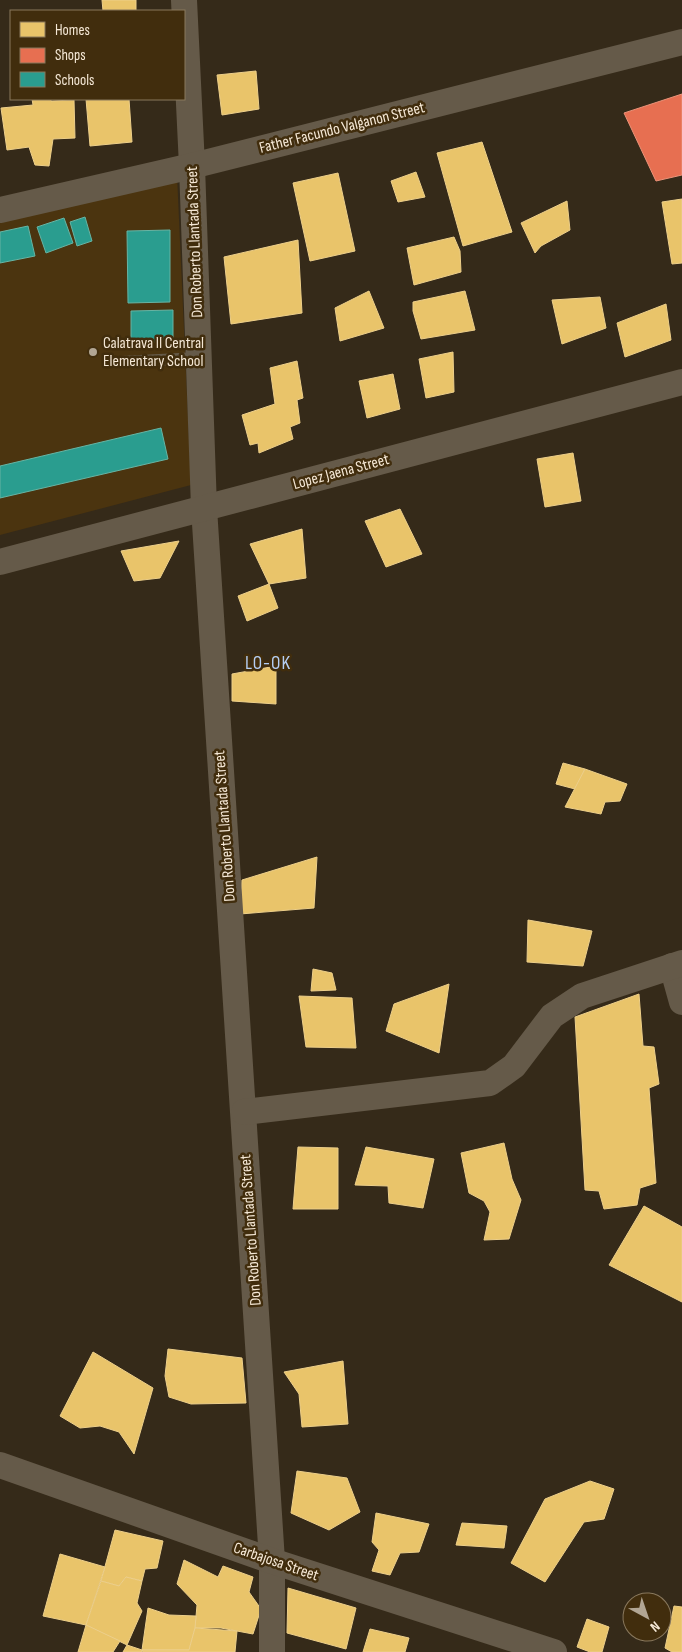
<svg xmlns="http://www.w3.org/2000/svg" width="682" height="1652" viewBox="0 0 682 1652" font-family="'Sofia Sans Condensed',sans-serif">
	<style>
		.built { fill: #4b340f }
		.homes { fill: #e9c46a; stroke: #edcf8a }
		.shops { fill: #e76f51; stroke: #eb9379 }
		.schools { fill: #2a9d8f; stroke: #67b4a4 }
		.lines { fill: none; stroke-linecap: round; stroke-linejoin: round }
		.lane { stroke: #655a49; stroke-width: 12 }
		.street { stroke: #655a49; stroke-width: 26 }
		.poi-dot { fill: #b2a694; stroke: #412d0d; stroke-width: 2 }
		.labels { text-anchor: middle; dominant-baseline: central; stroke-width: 5; stroke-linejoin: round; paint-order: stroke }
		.street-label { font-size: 16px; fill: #f5e8d6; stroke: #412d0d }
		.poi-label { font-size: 16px; fill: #f5e8d6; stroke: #412d0d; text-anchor: start }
		.quarter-label { font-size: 19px; letter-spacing: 1px; fill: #b5cff5; stroke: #412d0d }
	</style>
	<rect width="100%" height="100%" fill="#352a19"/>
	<polygon class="built" points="177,175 191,485 0,535 0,220"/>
	<g class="homes">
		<polygon points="102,0 136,0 136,11 103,11"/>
		<polygon points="256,71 259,109 222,115 217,75"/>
		<polygon points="32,99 51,99 51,101 74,100 75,138 53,139 49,166 35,165 29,147 7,150 1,108 33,105"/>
		<polygon points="86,99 129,99 132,142 90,146"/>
		<polygon points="482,142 512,232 463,246 437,153"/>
		<polygon points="416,172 425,197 398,202 391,181"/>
		<polygon points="338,173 355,251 310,261 293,183"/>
		<polygon points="682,199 682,263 672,264 662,202"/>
		<polygon points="567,201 570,230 541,246 535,253 521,223"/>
		<polygon points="454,237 460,251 461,272 414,285 407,248"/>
		<polygon points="298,240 302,313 231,324 224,257"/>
		<polygon points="369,291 384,328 340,341 335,308"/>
		<polygon points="465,291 475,330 421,339 413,311 413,302"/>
		<polygon points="600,297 606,328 562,344 552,300"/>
		<polygon points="666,304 671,340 625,357 617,323"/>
		<polygon points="453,352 454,392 426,398 419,359"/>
		<polygon points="297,361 303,398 297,400 300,423 290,427 293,439 259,453 258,443 250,445 242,415 275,404 270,368"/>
		<polygon points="393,374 400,409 367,418 359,381"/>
		<polygon points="573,453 581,501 545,507 537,459"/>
		<polygon points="400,509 422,554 386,567 365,521"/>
		<polygon points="302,529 306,578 269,584 250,544"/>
		<polygon points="179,541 160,578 134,581 121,551"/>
		<polygon points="269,584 278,608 247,621 238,596"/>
		<polygon points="276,666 276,704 232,701 232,674"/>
		<polygon points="563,763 585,769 575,789 556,784"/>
		<polygon points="585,769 627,784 620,801 605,802 601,814 565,807"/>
		<polygon points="317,857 314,908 240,914 242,880"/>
		<polygon points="528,920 592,931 583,966 527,962"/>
		<polygon points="313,969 332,973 336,990 311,991"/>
		<polygon points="449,984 439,1053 386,1031 394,1004"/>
		<polygon points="639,994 643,1046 654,1047 659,1084 649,1088 656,1183 640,1188 637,1205 604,1209 599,1191 585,1190 575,1017"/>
		<polygon points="299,996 352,998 356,1048 306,1047"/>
		<polygon points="504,1143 512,1179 521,1200 509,1239 484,1240 490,1212 484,1201 469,1193 461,1153"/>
		<polygon points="298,1147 338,1148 338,1209 293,1209"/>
		<polygon points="366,1147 434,1159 423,1208 389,1203 388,1186 355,1185"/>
		<polygon points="644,1206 682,1227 682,1302 609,1265"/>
		<polygon points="168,1349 242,1358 246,1403 191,1404 169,1397 165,1376"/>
		<polygon points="93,1352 153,1388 134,1454 119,1432 100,1426 80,1428 60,1416"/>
		<polygon points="343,1361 348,1424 302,1427 299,1394 284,1372"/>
		<polygon points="297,1471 347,1478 360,1512 329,1530 291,1513"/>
		<polygon points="590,1481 614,1489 604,1519 584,1522 545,1582 511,1563 545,1499"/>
		<polygon points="376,1513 429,1524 419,1552 400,1553 390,1575 372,1571 379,1550 372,1542"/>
		<polygon points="462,1523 507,1526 504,1548 456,1545"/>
		<polygon points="115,1530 163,1541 157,1568 145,1569 142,1581 126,1577 119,1586 101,1581"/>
		<polygon points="60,1554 105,1567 86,1625 43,1616"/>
		<polygon points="184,1560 218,1577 223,1566 253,1577 249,1592 261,1609 253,1634 221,1628 195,1628 197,1605 177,1584"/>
		<polygon points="126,1577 142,1581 137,1603 142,1611 127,1645 86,1625 101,1581 119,1586"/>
		<polygon points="288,1588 356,1608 346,1649 287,1633"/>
		<polygon points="674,1606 682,1607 682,1652 672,1652 665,1648"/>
		<polygon points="148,1608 169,1615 196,1616 195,1628 189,1650 142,1650"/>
		<polygon points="587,1619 609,1627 602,1652 590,1652 577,1647"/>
		<polygon points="86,1625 120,1641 113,1652 78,1652"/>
		<polygon points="195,1628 237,1631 235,1652 143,1652 142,1650 189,1650"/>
		<polygon points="370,1629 409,1638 405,1652 363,1652"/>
		<polygon points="127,1645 142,1650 142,1652 123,1652"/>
	</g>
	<polygon class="shops" points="682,94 682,175 656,181 624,113"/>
	<g class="schools">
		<polygon points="85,217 92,241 77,246 70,222"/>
		<polygon points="64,218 73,243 46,253 37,227"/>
		<polygon points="28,226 35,256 0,263 0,232"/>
		<polygon points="170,230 170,302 128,303 127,231"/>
		<polygon points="173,310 173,342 131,343 131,311"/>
		<polygon points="161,428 168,459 0,498 0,466"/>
	</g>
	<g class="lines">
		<polyline class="lane" points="120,362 199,358"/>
		<g class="street">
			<polyline points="184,0 192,166 204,508 272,1561 272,1652"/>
			<polyline points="0,210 192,166 682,42"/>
			<polyline points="0,562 682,382"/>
			<polyline points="672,966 682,1002"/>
			<polyline points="244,1112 490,1083 514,1066 552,1016 582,996 682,963"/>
			<polyline points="0,1465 272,1561 554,1652"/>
		</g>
	</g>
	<circle class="poi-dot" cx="93" cy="352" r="5"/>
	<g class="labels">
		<g class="street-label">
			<text transform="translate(342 128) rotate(-14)">Father Facundo Valganon Street</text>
			<text transform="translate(195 242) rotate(-92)">Don Roberto Llantada Street</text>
			<text transform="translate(341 472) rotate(-15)">Lopez Jaena Street</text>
			<text transform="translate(225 826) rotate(-94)">Don Roberto Llantada Street</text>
			<text transform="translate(251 1230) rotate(-94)">Don Roberto Llantada Street</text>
			<text transform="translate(276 1562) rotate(19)">Carbajosa Street</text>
		</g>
		<g class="poi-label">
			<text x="103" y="343">Calatrava II Central<tspan x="103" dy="18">Elementary School</tspan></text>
		</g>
		<g class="quarter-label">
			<text x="268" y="663">LO-OK</text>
		</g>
	</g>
	<rect x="10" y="10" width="175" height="90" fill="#412d0d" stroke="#89785d"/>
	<rect x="20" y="22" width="25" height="15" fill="#e9c46a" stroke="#89785d"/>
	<text x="55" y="35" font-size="15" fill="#f5e8d6">Homes</text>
	<rect x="20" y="48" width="25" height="15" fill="#e76f51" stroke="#89785d"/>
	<text x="55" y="60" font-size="15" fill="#f5e8d6">Shops</text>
	<rect x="20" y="72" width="25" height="15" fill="#2a9d8f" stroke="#89785d"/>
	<text x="55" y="85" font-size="15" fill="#f5e8d6">Schools</text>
	<g transform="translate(647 1617) rotate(140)"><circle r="24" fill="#412d0d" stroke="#89785d"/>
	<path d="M0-4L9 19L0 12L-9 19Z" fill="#b2a694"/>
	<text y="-8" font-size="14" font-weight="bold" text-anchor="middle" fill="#f5e8d6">N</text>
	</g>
</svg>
